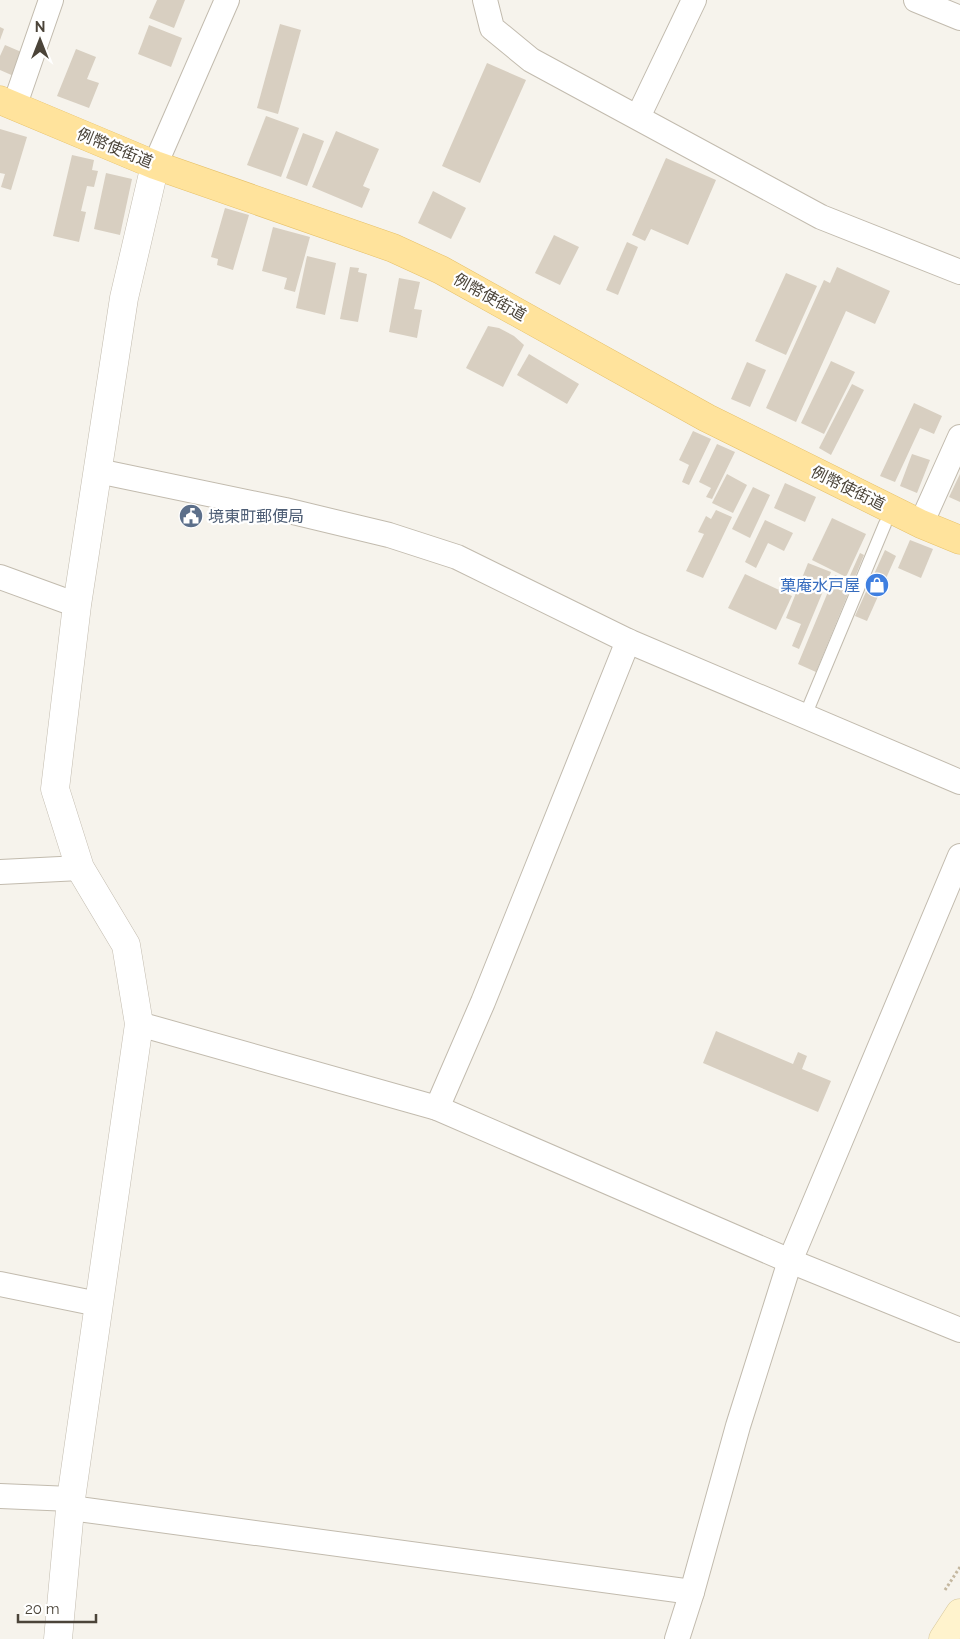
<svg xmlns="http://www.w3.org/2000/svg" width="960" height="1639" viewBox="0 0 960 1639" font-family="Raleway,'Noto Sans JP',sans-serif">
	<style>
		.building { fill: #d8cfc1 }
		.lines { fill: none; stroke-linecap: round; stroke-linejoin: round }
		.service-casing { stroke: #c2bbae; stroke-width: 14 }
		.minor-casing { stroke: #c2bbae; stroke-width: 26 }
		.tertiary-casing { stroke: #c2bbae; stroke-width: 29 }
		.secondary-casing { stroke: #d6c79b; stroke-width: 29 }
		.primary-casing { stroke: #e6c16a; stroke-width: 29 }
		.path { stroke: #c4b79f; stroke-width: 3; stroke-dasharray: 2.5 2.5; stroke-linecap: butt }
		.service { stroke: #fff; stroke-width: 12 }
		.minor { stroke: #fff; stroke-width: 24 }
		.tertiary { stroke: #fff; stroke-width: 28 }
		.secondary { stroke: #fff3cd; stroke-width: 28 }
		.primary { stroke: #ffe39c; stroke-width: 28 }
		.labels { text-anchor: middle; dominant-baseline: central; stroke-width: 4.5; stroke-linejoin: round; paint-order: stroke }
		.street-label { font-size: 16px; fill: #4b4439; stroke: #fff }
		.service-label { font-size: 16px; fill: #4e5e75; stroke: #fff; text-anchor: start }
		.shop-label { font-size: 16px; fill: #366cbe; stroke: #fff; text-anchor: end }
	</style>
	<rect width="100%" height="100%" fill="#f6f3ec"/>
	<g class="building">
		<polygon points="157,0 185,0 174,28 149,18"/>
		<polygon points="280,24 301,30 278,114 257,108"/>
		<polygon points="149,25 182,38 171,67 138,54"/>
		<polygon points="0,27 4,29 0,40"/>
		<polygon points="5,45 26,54 16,77 0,70 0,56"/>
		<polygon points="76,49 96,57 87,79 99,83 89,108 57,96"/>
		<polygon points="487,63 526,80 480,183 442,166"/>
		<polygon points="266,116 299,128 281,177 247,165"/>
		<polygon points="0,129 27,137 11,190 1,187 5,174 0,173"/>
		<polygon points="336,131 379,149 363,186 370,189 362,208 312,187"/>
		<polygon points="303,133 324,141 307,186 286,178"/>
		<polygon points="72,155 94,160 92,170 98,171 94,187 87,186 81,211 86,212 79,242 53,236"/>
		<polygon points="666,158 716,180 688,245 651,229 645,241 632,235"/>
		<polygon points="106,173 132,179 120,235 94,229"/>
		<polygon points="433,191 466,208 451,239 418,223"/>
		<polygon points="225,208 249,215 233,270 217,265 218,259 211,257"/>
		<polygon points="273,227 310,237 295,292 284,289 287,278 262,271"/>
		<polygon points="554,235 579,247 560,285 535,273"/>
		<polygon points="627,242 638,247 618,295 606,290"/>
		<polygon points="307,256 336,263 325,315 296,308"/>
		<polygon points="350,267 359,268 358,272 367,274 358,322 340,319"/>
		<polygon points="837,267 890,291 875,324 846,311 796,422 766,408 824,280 830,283"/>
		<polygon points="786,273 817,286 786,355 755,341"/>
		<polygon points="399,278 420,282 414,309 422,310 417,338 389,332"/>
		<polygon points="488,326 499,328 514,336 524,345 503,387 466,368"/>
		<polygon points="529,354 579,384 567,404 517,375"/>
		<polygon points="831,361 855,372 824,434 801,423"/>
		<polygon points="747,362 766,370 750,407 731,399"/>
		<polygon points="852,384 864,390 831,455 819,448"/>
		<polygon points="914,403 942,416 934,434 920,428 895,482 880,476"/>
		<polygon points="693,431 711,439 689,485 682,482 689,465 679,460"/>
		<polygon points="717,444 735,452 712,499 706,497 711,488 699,482"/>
		<polygon points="912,454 930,460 917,493 900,486"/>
		<polygon points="727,474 747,485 733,513 712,503"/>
		<polygon points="960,474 960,502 949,497"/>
		<polygon points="785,483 816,497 805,522 774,508"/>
		<polygon points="753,487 770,495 750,538 732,529"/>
		<polygon points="716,510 732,517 703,578 686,571 704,534 698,532 706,516 711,519"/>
		<polygon points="832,518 866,534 846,577 812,560"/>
		<polygon points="765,520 793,533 784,551 768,543 756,568 745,562"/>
		<polygon points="910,540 933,549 921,578 898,568"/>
		<polygon points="885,550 896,556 867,621 855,616"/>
		<polygon points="860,553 864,555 816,672 798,664 835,575 848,580"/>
		<polygon points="808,563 831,572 799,649 792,646 801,624 786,618"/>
		<polygon points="745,574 792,596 776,630 728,608"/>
		<polygon points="716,1031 793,1064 798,1052 807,1056 802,1069 831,1081 818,1112 703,1063"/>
	</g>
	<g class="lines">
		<g class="service-casing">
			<polyline id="service" points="805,716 885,524"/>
		</g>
		<g class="minor-casing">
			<g id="minor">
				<polyline points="485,0 492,28 531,60 821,217 960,272"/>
				<polyline points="916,0 960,18"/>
				<polyline points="14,107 51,0"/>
				<polyline points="638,117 694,0"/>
				<polyline points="155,165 227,0"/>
				<polyline points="98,471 285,510 389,535 457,557 628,641 960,782"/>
				<polyline points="921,524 960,437"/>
				<polyline points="0,577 77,605"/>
				<polyline points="0,872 80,868"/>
				<polyline points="139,1024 437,1108 790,1261 960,1330"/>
				<polyline points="437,1108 483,1002 628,641"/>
				<polyline points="0,1284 98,1304"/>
				<polyline points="0,1496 71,1499"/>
				<polyline points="71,1508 692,1592"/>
				<polyline points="677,1639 692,1592 738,1426 790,1261 960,856"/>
			</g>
		</g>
		<g class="tertiary-casing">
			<polyline id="tertiary" points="58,1639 71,1499 139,1024 126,945 80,868 55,789 77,605 124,298 155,165"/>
		</g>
		<g class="secondary-casing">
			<polyline id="secondary" points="943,1639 960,1613"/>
		</g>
		<g class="primary-casing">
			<polyline id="primary" points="0,100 155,165 393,248 441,270 707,418 921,524 960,540"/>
		</g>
		<polyline class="path" points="945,1590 960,1567"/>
		<use href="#service" class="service"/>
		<use href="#minor" class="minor"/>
		<use href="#tertiary" class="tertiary"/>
		<use href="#secondary" class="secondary"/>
		<use href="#primary" class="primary"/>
	</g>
	<defs>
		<g id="civic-disc" transform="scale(1.25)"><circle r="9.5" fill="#5c6f8a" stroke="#fff"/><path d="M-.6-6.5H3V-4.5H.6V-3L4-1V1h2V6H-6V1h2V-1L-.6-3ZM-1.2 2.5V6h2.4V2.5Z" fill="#fff"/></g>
		<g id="shop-disc" transform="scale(1.25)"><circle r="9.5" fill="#3f7fe0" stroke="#fff"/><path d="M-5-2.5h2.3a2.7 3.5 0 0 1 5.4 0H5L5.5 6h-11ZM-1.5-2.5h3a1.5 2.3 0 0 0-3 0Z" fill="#fff"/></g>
	</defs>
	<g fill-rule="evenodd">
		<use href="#civic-disc" x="191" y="516"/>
		<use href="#shop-disc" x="877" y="585"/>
	</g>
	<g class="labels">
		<g class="street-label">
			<text transform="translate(115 148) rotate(22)">例幣使街道</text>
			<text transform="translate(490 297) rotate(29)">例幣使街道</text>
			<text transform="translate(848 488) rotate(26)">例幣使街道</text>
		</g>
		<g class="service-label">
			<text x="208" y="516">境東町郵便局</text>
		</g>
		<g class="shop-label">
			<text x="860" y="585">菓庵水戸屋</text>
		</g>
	</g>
	<g transform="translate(40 40)" stroke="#ffffff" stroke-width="4" paint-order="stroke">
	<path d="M0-4L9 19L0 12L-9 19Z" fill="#4b4439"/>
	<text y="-8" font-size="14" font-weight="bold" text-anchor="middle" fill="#4b4439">N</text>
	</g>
	<path d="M18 1614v8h78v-8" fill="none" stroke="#4b4439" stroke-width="2.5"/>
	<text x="25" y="1614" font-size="15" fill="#4b4439" stroke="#ffffff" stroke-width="4" paint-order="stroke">20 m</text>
</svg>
